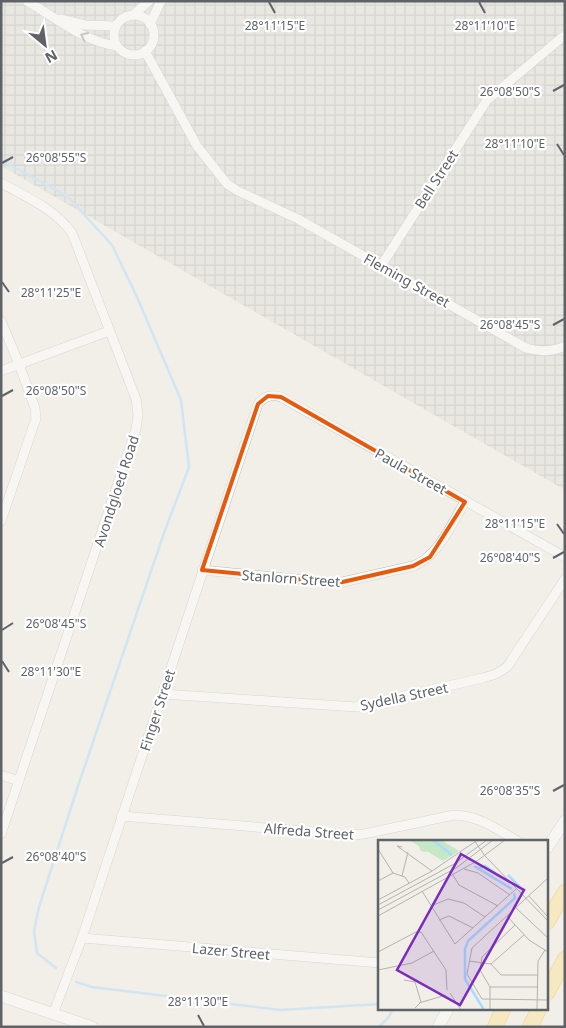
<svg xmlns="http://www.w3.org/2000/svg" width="566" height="1028" viewBox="0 0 566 1028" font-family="'Noto Sans',sans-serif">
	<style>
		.industrial { fill: url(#industrial-grid) }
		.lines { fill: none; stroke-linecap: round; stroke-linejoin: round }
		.stream { stroke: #aadaff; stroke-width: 2.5 }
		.street-casing { stroke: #b5b8bc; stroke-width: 10 }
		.secondary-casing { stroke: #b6babf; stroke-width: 12 }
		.highway-casing { stroke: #f9ab00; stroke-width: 16 }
		.street { stroke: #fff; stroke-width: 9 }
		.secondary { stroke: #fff; stroke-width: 11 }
		.highway { stroke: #fde293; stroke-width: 15 }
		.oneway { stroke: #979a9d }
		.marked { fill: none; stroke: #e8590c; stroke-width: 4; stroke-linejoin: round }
		.ticks { fill: none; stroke: #5f6368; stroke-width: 2 }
		.labels { text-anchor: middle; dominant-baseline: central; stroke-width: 4.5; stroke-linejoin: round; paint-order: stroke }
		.street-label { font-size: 14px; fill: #5f6368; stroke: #fff }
		.inset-river { fill: none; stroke: #aadaff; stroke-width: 2.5 }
		.inset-road { fill: none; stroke: #b3b3b1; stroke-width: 1 }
		.view { fill: #7b2cbf; fill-opacity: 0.15; stroke: #7b2cbf; stroke-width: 2.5 }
		.inset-edge { fill: none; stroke: #5f6368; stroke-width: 2.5 }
		.ticks-label { font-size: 12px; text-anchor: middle; fill: #5f6368; stroke: #fff; stroke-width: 4.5; stroke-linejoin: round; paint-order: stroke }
	</style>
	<defs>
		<pattern id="industrial-grid" width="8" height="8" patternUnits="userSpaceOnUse" patternTransform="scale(1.25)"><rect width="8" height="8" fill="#e0deda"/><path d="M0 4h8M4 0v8" fill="none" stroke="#b9b8b5"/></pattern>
	</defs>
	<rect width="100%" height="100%" fill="#f1efe8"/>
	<polygon class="industrial" points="1,1 565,1 565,490 1,166"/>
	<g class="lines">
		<g class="stream">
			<polyline points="1,160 67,196 112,245 137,297 181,400 189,467 164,533 78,786 39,907 34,931 37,953 56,968"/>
			<polyline points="76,982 92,987 280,1010 380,1004"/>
			<polyline points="379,1027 388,1018 393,1009"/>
		</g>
		<g class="street-casing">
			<g id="street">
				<path d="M27,1C58,19 82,41 117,46"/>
				<polyline points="133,15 149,1"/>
				<circle cx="134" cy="35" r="20"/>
				<polyline points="60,19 85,25 116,26"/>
				<polyline points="150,24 161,1"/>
				<path d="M145,51L197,146L227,184L238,191L298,219L526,348C539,352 552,352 565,346"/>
				<path d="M1,183C26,197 55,209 72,233L136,399L138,415L136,429L1,834"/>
				<polyline points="381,266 487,100 565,35"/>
				<polyline points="1,321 19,364 35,408 36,419 33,427 1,521"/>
				<polyline points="1,371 109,331"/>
				<path d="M202,570L338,583L413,566C439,556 451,524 465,502"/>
				<polyline points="163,694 356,707 483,678 496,674 507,667 565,579"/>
				<polyline points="1,775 19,781"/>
				<path d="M121,816L352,835L364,834L454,815C478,815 498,830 519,842"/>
				<polyline points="82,938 380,963"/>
				<path d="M53,1014L82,938L258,404C265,396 271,394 281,397L565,557"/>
			</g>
		</g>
		<g class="secondary-casing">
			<g id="secondary">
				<polyline points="547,848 565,821"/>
				<polyline points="1,996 92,1027"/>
				<polyline points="438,1027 448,1009"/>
			</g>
		</g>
		<g class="highway-casing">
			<g id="highway">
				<polyline points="547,922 565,892"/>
				<polyline points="547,993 565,959"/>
				<polyline points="495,1027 503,1009"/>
				<polyline points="530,1027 539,1009"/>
			</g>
		</g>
		<use href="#street" class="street"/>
		<use href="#secondary" class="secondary"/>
		<use href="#highway" class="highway"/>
	</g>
	<defs><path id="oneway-chevron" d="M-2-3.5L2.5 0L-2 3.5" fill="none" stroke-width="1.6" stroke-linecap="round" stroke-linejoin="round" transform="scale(1.25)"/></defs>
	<use class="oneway" href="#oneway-chevron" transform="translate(84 36) rotate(-156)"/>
	<path d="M0 0H566V1028H0ZM268,396L281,397L465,502L430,557L413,566L338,583L202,570L258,404Z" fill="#f1efe8" fill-opacity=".55" fill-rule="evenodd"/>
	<path class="marked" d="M268,396L281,397L465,502L430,557L413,566L338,583L202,570L258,404Z"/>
	<path class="ticks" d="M269,2L275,13M479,2L485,13M553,91L564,85M557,144L564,155M2,163L13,157M2,282L9,292M553,325L564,319M2,396L13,390M557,524L564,534M553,558L564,552M2,630L13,623M2,661L9,672M553,791L564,785M2,863L13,857M198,1015L204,1026"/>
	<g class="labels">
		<g class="street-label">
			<text transform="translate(436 179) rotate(-57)">Bell Street</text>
			<text transform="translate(407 280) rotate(29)">Fleming Street</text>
			<text transform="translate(411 471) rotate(29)">Paula Street</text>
			<text transform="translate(116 491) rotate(-72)">Avondgloed Road</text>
			<text transform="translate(291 578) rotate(4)">Stanlorn Street</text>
			<text transform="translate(404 696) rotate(-12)">Sydella Street</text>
			<text transform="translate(157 710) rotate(-72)">Finger Street</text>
			<text transform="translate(309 831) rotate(4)">Alfreda Street</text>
			<text transform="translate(231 951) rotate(5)">Lazer Street</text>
		</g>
	</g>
	<g transform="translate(378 840)">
		<rect width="170" height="170" fill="#f1efe8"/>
		<path d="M31,0H63L81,11L65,21Z" fill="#c5e8c5"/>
		<path d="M41 6a6 6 0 1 1 12 0a6 6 0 1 1-12 0Z" fill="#c5e8c5"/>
		<path class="inset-river" d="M55,0L74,15M96,26L134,49M101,28L107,26L117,33M130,35L141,46M106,170L87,139V109L90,101L137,58L136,53"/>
		<path class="inset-road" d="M96,0L107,16L170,81M24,7L19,6L54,31M0,9L15,33L27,37L31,43M86,29L100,33L132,55M75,35L81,45L120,66M24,36L30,12M170,38L94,108L89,134L104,159L170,160M0,41L15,33M44,51L77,104L139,48M151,56L170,77M0,60L54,31L98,1M0,65L76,24L109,0M53,66L70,59L86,63L107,77M138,68L170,98M0,70L78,28L115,0M0,76L99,21L127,0M129,76L151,100L170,112M61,80L71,76L95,88M0,112L38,92H43L68,130L69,150M91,121L113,124L123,135H160M113,124L146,95M0,130L34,123L56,111M26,140L37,142L43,162L37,168M112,147H160M72,153L83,170M41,163L68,155M112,170V147L102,130L104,117L137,85M159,170L160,121L167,110"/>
		<path class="view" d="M83,14L146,50L82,165L19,130Z"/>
		<rect width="170" height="170" class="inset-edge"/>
	</g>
	<g class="ticks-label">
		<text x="275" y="30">28°11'15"E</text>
		<text x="485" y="30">28°11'10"E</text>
		<text x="510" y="96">26°08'50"S</text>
		<text x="515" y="148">28°11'10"E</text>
		<text x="56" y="162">26°08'55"S</text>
		<text x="51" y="297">28°11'25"E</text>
		<text x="510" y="329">26°08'45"S</text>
		<text x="56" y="395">26°08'50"S</text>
		<text x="515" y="528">28°11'15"E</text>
		<text x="510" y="562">26°08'40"S</text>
		<text x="56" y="628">26°08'45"S</text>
		<text x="51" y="676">28°11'30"E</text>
		<text x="510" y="795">26°08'35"S</text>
		<text x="56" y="861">26°08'40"S</text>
		<text x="198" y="1006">28°11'30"E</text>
	</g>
	<rect width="566" height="1028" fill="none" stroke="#5f6368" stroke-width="5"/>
	<g transform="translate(45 45) rotate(151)" stroke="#ffffff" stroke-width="4" paint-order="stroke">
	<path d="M0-4L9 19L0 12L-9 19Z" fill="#5f6368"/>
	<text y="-8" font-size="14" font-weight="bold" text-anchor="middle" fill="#5f6368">N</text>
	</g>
</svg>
